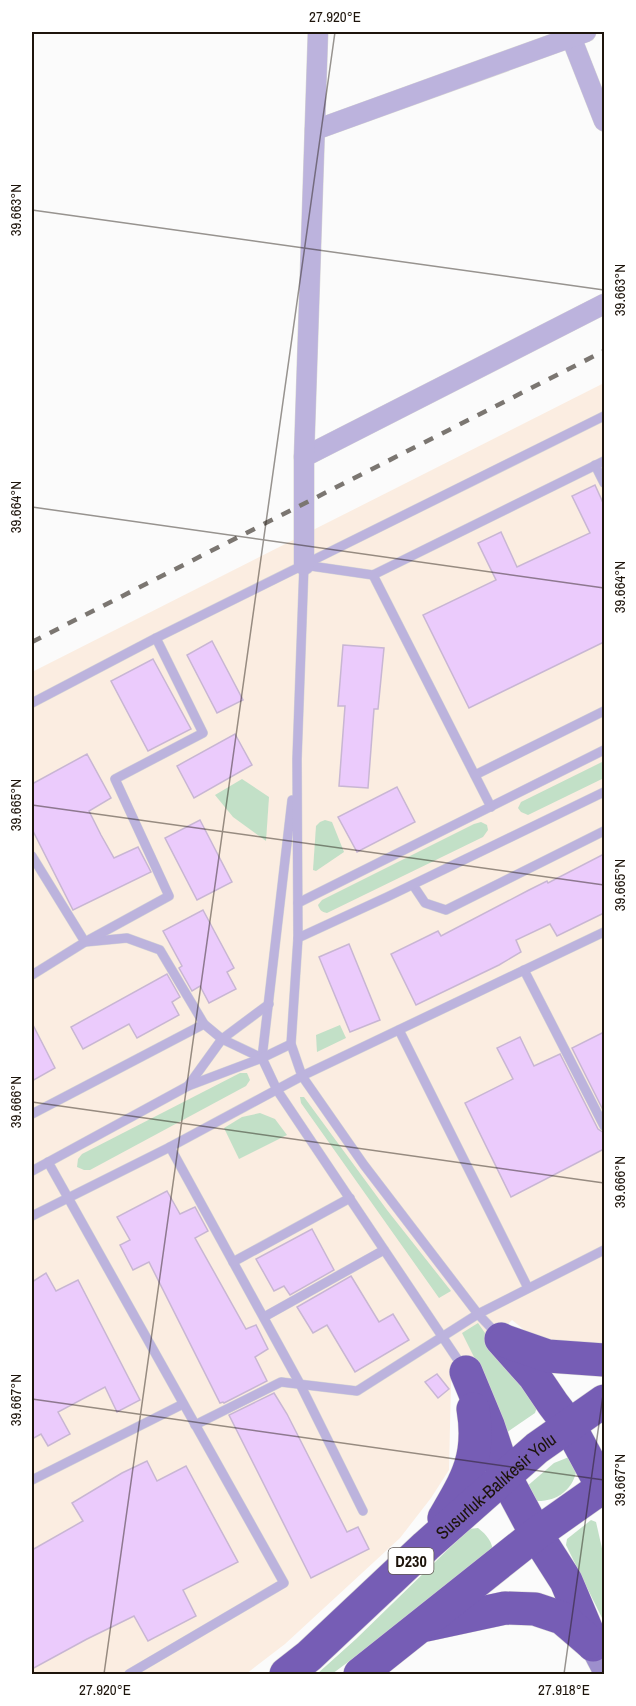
<svg xmlns="http://www.w3.org/2000/svg" width="636" height="1706" viewBox="0 0 636 1706" font-family="'Archivo Narrow',sans-serif">
	<style>
		.built { fill: #fbede1 }
		.green { fill: #c2e0c7 }
		.building { fill: #ebcbfc; stroke: #c8b6d3; stroke-width: 1.5 }
		.lines { fill: none; stroke-linecap: round; stroke-linejoin: round }
		.lane-casing { stroke: #d7d6d5; stroke-width: 10 }
		.street-casing { stroke: #d7d6d5; stroke-width: 21 }
		.secondary-casing { stroke: #d7d6d5; stroke-width: 28 }
		.highway-casing { stroke: #d7d6d5; stroke-width: 34 }
		.lane { stroke: #bcb3dd; stroke-width: 9 }
		.street { stroke: #bcb3dd; stroke-width: 20 }
		.secondary { stroke: #9d8fcd; stroke-width: 27 }
		.highway { stroke: #765db5; stroke-width: 33 }
		.rail { stroke: #7b7671; stroke-width: 4.5; stroke-dasharray: 10 10; stroke-linecap: butt }
		.ticks { fill: none; stroke: #1d140b; stroke-width: 1.5; stroke-opacity: 0.45 }
		.labels { text-anchor: middle; dominant-baseline: central; stroke-width: 6; stroke-linejoin: round; paint-order: stroke }
		.shield { fill: #fff; stroke: #615a54; stroke-width: 1.5 }
		.shield-label { font-size: 16px; font-weight: bold; fill: #1d140b }
		.street-label { font-size: 18px; fill: #1d140b; stroke: #fff }
		.neatline { fill: none; stroke: #1d140b; stroke-width: 2 }
		.ticks-label { font-size: 15px; text-anchor: middle; fill: #1d140b }
	</style>
	<rect width="100%" height="100%" fill="#fbfbfb"/>
	<polygon class="built" points="604,383 604,1347 580,1349 528,1333 512,1320 451,1382 449,1470 431,1498 400,1538 285,1644 246,1674 32,1674 32,672"/>
	<g class="green">
		<polygon points="604,761 604,778 528,815 521,812 518,808 521,802"/>
		<polygon points="242,779 269,797 266,841 233,817 215,795"/>
		<polygon points="325,820 332,822 344,852 316,871 313,870 316,826 320,822"/>
		<path d="M481,822L487,825L488,830L483,837L327,913C321,912 320,910 318,905L322,900L474,824Z"/>
		<polygon points="340,1025 346,1038 317,1052 316,1035"/>
		<polygon points="240,1073 247,1073 250,1080 246,1086 90,1170 84,1170 77,1167 78,1159 82,1154"/>
		<polygon points="300,1097 304,1097 387,1210 451,1291 439,1298 301,1103"/>
		<polygon points="260,1113 275,1119 287,1135 239,1159 224,1128 242,1117"/>
		<polygon points="478,1323 537,1407 535,1413 506,1433 487,1383 462,1333"/>
		<path d="M569,1457L577,1467C574,1493 551,1505 527,1500L525,1488L554,1463Z"/>
		<polygon points="591,1520 596,1522 604,1557 604,1622 566,1545 567,1539"/>
		<path d="M478,1528C487,1535 493,1542 493,1554L332,1674H317L356,1639L469,1529Z"/>
	</g>
	<g class="building">
		<polygon points="595,485 604,505 604,642 469,708 423,615 496,580 478,543 501,532 517,567 590,533 572,496"/>
		<polygon points="212,641 243,700 217,713 187,655"/>
		<polygon points="343,645 384,648 378,709 374,709 368,788 339,786 345,706 338,706"/>
		<polygon points="153,659 191,729 148,751 111,681"/>
		<polygon points="235,734 252,765 194,798 177,766"/>
		<polygon points="87,754 111,798 89,811 101,835 114,858 138,847 151,872 73,910 32,829 32,784"/>
		<polygon points="397,787 415,822 357,852 338,817"/>
		<polygon points="200,820 232,882 197,900 165,838"/>
		<polygon points="604,854 604,913 557,936 550,924 516,940 521,952 499,965 416,1005 391,954 438,931 441,936 529,890 547,881 548,883"/>
		<polygon points="203,910 234,968 227,972 236,989 209,1003 200,986 192,991 179,968 182,966 163,931"/>
		<polygon points="349,944 380,1020 350,1032 319,957"/>
		<polygon points="167,974 180,997 172,1002 179,1015 137,1038 129,1024 83,1049 71,1027"/>
		<polygon points="32,1023 55,1068 32,1081"/>
		<polygon points="604,1032 604,1112 572,1048"/>
		<polygon points="520,1037 534,1066 560,1054 598,1129 604,1133 604,1149 511,1197 465,1103 513,1079 497,1048"/>
		<polygon points="167,1191 180,1214 195,1207 208,1231 195,1238 246,1329 256,1325 268,1349 255,1357 267,1381 224,1403 223,1402 220,1403 149,1262 133,1270 120,1245 130,1240 117,1217"/>
		<polygon points="312,1229 334,1270 290,1295 284,1286 274,1291 256,1259"/>
		<polygon points="46,1273 56,1291 78,1280 140,1400 117,1412 105,1387 58,1412 70,1434 48,1446 41,1434 32,1439 32,1282"/>
		<polygon points="351,1276 379,1322 393,1314 409,1340 355,1372 327,1325 313,1333 297,1307"/>
		<polygon points="437,1374 449,1389 438,1398 425,1382"/>
		<polygon points="274,1393 287,1414 347,1532 358,1527 369,1549 311,1578 229,1415"/>
		<polygon points="147,1461 157,1481 186,1466 238,1562 183,1590 196,1616 148,1641 134,1616 87,1639 32,1669 32,1550 83,1521 72,1503 122,1473"/>
	</g>
	<g class="lines">
		<g class="lane-casing">
			<g id="lane">
				<polyline points="595,465 604,483"/>
				<polyline points="373,575 491,807"/>
				<polyline points="32,703 156,638 604,416"/>
				<polyline points="475,775 604,711"/>
				<polyline points="292,800 262,1058 277,1090 464,1369"/>
				<polyline points="32,856 85,942 127,938 160,950 204,1024 222,1039 262,1058"/>
				<polyline points="413,885 425,903 446,910 604,831"/>
				<polyline points="298,903 604,750"/>
				<polyline points="298,938 387,897 604,792"/>
				<polyline points="524,970 604,1126"/>
				<polyline points="32,975 85,942 169,896 115,779 203,733 156,638"/>
				<polyline points="399,1030 528,1288"/>
				<polyline points="188,1086 222,1039 269,1004"/>
				<polyline points="32,1114 204,1024"/>
				<polyline points="170,1147 300,1384 363,1511"/>
				<polyline points="48,1162 284,1583 129,1674"/>
				<polyline points="32,1171 188,1086 262,1058 291,1044"/>
				<polyline points="32,1216 170,1147 302,1076 604,932"/>
				<polyline points="233,1262 350,1198"/>
				<polyline points="264,1317 384,1250"/>
				<polyline points="497,1334 478,1314 364,1165 302,1076 291,1044 298,938 297,759 304,565 373,575 604,461"/>
				<polyline points="195,1425 281,1382 357,1391 478,1314 604,1250"/>
				<polyline points="32,1480 183,1404"/>
			</g>
		</g>
		<g class="street-casing">
			<g id="street">
				<polyline points="571,37 604,121"/>
				<polyline points="315,130 586,32"/>
				<polyline points="304,457 604,304"/>
				<polyline points="304,565 304,457 318,32"/>
			</g>
		</g>
		<g class="secondary-casing">
			<polyline id="secondary" points="593,1645 604,1666"/>
		</g>
		<g class="highway-casing">
			<g id="highway">
				<polyline points="501,1339 534,1376 553,1404 569,1425 604,1490"/>
				<polyline points="505,1341 548,1356 604,1360"/>
				<polyline points="466,1372 488,1425 505,1476 536,1534 566,1581 593,1645"/>
				<path d="M444,1518C467,1479 481,1456 473,1409"/>
				<polyline points="426,1625 505,1608 535,1609 562,1618 590,1642"/>
				<path id="s1" d="M286,1674L309,1656L426,1546L537,1448L604,1401"/>
				<polyline points="360,1674 536,1534 604,1486"/>
			</g>
		</g>
		<use href="#lane" class="lane"/>
		<use href="#street" class="street"/>
		<use href="#secondary" class="secondary"/>
		<use href="#highway" class="highway"/>
		<polyline class="rail" points="32,642 604,351"/>
	</g>
	<path class="ticks" d="M32,210L604,290M32,507L604,588M32,805L604,885M32,1102L604,1183M32,1399L604,1480M104,1674L335,32M564,1674L604,1388"/>
	<g class="labels">
		<rect class="shield" x="388.5" y="1548" width="45" height="26" rx="4.5"/>
		<g class="shield-label">
			<text x="411" y="1561">D230</text>
		</g>
		<g class="street-label">
			<text stroke="none"><textPath href="#s1" startOffset="282">Susurluk-Balıkesir Yolu</textPath></text>
		</g>
	</g>
	<rect width="636" height="1706" fill="none" stroke="#ffffff" stroke-width="66"/>
	<rect x="33" y="33" width="570" height="1640" class="neatline"/>
	<g class="ticks-label">
		<text x="335" y="22">27.920°E</text>
		<text transform="translate(16 210) rotate(-90)" y="5">39.663°N</text>
		<text transform="translate(620 290) rotate(-90)" y="5">39.663°N</text>
		<text transform="translate(16 507) rotate(-90)" y="5">39.664°N</text>
		<text transform="translate(620 587) rotate(-90)" y="5">39.664°N</text>
		<text transform="translate(16 805) rotate(-90)" y="5">39.665°N</text>
		<text transform="translate(620 885) rotate(-90)" y="5">39.665°N</text>
		<text transform="translate(16 1102) rotate(-90)" y="5">39.666°N</text>
		<text transform="translate(620 1182) rotate(-90)" y="5">39.666°N</text>
		<text transform="translate(16 1400) rotate(-90)" y="5">39.667°N</text>
		<text transform="translate(620 1480) rotate(-90)" y="5">39.667°N</text>
		<text x="105" y="1695">27.920°E</text>
		<text x="564" y="1695">27.918°E</text>
	</g>
</svg>
